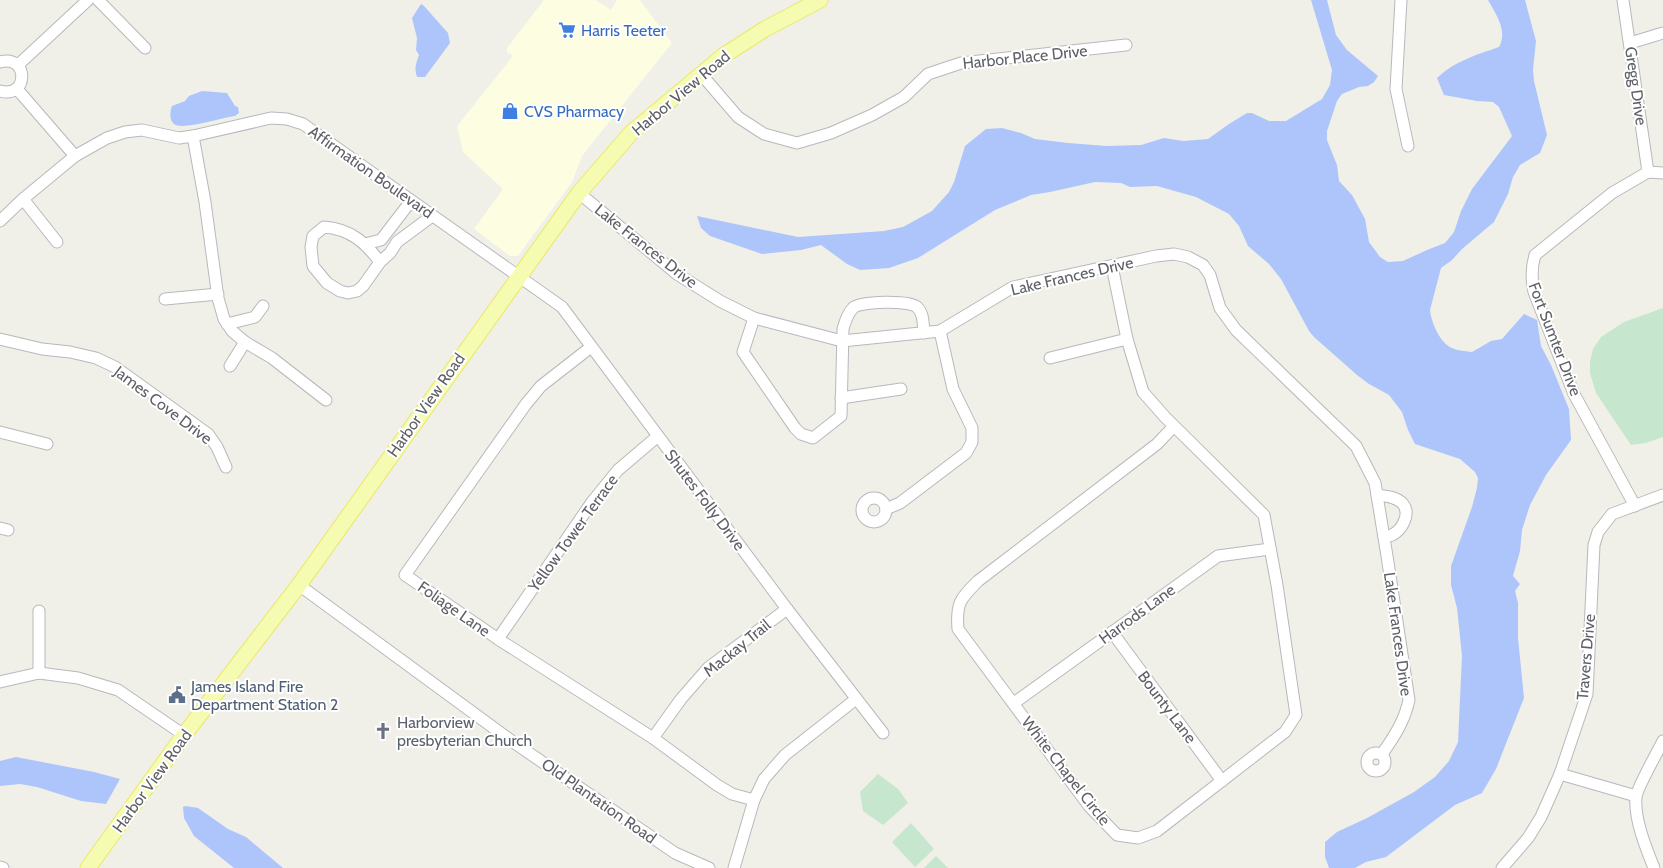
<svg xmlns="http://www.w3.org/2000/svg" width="1663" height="868" viewBox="0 0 1663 868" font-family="Cabin,sans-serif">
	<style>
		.commercial { fill: #fcfde1 }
		.green { fill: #c6e6ce }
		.water { fill: #adc5fb }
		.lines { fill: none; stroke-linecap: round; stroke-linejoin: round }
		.minor-casing { stroke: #b8b8bd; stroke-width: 13 }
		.major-casing { stroke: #ece866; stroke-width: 17 }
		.minor { stroke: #fff; stroke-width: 11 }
		.major { stroke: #f5fcb2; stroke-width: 15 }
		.labels { text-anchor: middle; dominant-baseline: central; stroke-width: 4; stroke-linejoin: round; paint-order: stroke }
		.shop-label { font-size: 16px; fill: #366cbe; stroke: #fff; text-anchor: start }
		.street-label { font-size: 16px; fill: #5f6167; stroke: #fff }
		.service-label { font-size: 16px; fill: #4e5e75; stroke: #fff; text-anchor: start }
		.worship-label { font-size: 16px; fill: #5b616d; stroke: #fff; text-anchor: start }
	</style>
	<rect width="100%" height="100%" fill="#f0f0e8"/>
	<polygon class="commercial" points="544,0 596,0 611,10 617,0 640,0 672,43 582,156 572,182 518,256 510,256 474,229 503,189 463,152 457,126 513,56 507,52 507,48"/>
	<g class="green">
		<polygon points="1663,308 1663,437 1646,443 1631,445 1596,393 1590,373 1590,362 1593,349 1601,337 1624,322"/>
		<polygon points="878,774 898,789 908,803 883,825 863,811 860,792"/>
		<polygon points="911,823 934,849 915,867 892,842"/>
		<polygon points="936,856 948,868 924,868"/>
	</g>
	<g class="water">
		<path d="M1311,0H1327L1336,35L1347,50L1378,76L1374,82L1368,86L1359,87L1342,94L1337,101L1327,131V140L1337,165L1339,181L1352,195L1365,219L1369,242L1380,257L1388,262L1403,261L1427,250L1445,243L1454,232L1461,211L1472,189L1512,136L1499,107L1493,102L1477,101L1444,95L1437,78C1455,61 1476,55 1499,47C1508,31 1496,14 1488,0H1525L1536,41L1533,70L1534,81L1547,135L1540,153L1520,165L1513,177L1508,194L1494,222L1462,249L1452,260L1441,268L1430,310C1431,322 1440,343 1452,348C1458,351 1466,351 1472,352L1491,341L1502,339L1524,314L1537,320L1541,346L1551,365L1569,409L1571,440L1546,475L1530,505L1522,530L1520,551L1513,576L1520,584L1515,591L1518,603V638L1524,698L1496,769L1482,793L1455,805L1386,857L1366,862L1355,868H1329L1325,857V842L1337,832L1367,818L1414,792L1435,777L1449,761L1458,742L1462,656L1457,608L1451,585V566L1472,507L1477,488L1478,478L1475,472L1460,459L1415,444L1408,430L1402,412L1389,395L1369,384L1357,375L1314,337L1309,331L1281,279L1269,264L1248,246L1239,226L1229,214L1196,197L1157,186L1130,187L1121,183L1095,182L1050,192L1031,195L995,210L918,258L889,268L860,270L847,264L821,245L801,250L762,254L710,236L701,228L697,216L798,237L884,231L903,227L932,211L949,192L954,182L965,146L986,129L1002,128L1021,133L1035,139L1068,143L1107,146L1141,145L1164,138L1183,141L1208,139L1229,124L1247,113H1252L1269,121H1286L1322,99L1330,85L1332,70Z"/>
		<path d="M421,4L424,6L448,33L450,43L425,77H417C414,67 416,64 419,55L416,50L417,38L412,18Z"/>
		<path d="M202,91L227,93L235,106L238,107L239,113L235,116C223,117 182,131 174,124C169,120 170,111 172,106L185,101L189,96Z"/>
		<polygon points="16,757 94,772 120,779 106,804 81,801 37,787 20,784 0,786 0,761"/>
		<polygon points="186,806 198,808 228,829 246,837 283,868 234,868 194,836 184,818 183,807"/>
	</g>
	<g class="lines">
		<g class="minor-casing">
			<g id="minor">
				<polyline points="98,0 145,48"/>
				<polyline points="1401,0 1396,89 1408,146"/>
				<polyline points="1623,0 1648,172"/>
				<polyline points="1630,43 1663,33"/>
				<path d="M0,62C29,54 29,99 0,91"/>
				<polyline points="18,65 88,0"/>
				<polyline points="701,74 738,117 764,134 797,143 831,133 872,115 904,97 928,74 961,63 1126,45"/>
				<polyline points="17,89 75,156"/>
				<polyline points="193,136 205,202 218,298 224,319 232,331 245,342 272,358 326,400"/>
				<path d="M579,193L677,274L720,301L754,318L842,341L940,331L1013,287L1156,256L1174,254L1188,257L1203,265L1210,275L1220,308L1236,330L1356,446L1375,483L1387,556L1409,700C1405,720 1394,737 1382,754"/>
				<polyline points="23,199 57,242"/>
				<polyline points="0,221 23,199 75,156 107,138 125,132 142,130 179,138 193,136 271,118 287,119 303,124 562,307 787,609 883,733"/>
				<polyline points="365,244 381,240 411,201"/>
				<path d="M380,262C365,242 350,229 324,227L313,236L311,247L313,266L327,283L340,291L348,293L357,291L363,286L380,262L390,253L397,242L432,216"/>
				<path d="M1112,266L1127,339L1143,392L1165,417L1264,515L1277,585L1296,715L1285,732L1157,831L1138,838L1117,835L1089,806L958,629C956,603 960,599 978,581L1157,444L1174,426"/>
				<polyline points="165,299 218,294"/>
				<path d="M754,318L743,352L795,428L801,434L813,438L841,416L843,329C845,322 847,314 853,308C861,301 909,300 917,307C924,314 923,324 924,333"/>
				<polyline points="227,324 255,317 263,306"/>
				<polyline points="0,339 42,349 70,352 96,358 115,367 208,434 217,447 226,467"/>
				<polyline points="591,347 541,386 526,404 405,575 498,639 653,738 717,785 732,794 754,800"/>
				<polyline points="1050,358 1127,339"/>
				<polyline points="230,366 245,342"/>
				<polyline points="841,398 901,389"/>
				<polyline points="0,432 47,444"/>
				<path d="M1377,495C1386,496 1397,497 1403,504C1411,514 1402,530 1392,535C1390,536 1387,536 1384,536"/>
				<circle cx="874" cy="510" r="12"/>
				<path d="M1635,506L1574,394L1534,292C1531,278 1531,268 1535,255L1612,193L1648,172L1663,173"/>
				<polyline points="886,509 900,503 966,453 972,442 972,428 953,389 940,331"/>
				<polyline points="0,528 8,530"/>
				<polyline points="299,585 513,742 675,853 709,868"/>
				<polyline points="39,611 39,673"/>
				<polyline points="1112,632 1222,781"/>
				<polyline points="498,639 592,502 618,470 658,436"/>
				<polyline points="0,682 39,673 78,678 118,690 184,735"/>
				<polyline points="1014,703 1218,556 1270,549"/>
				<polyline points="653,738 681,699 708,668 787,609"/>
				<circle cx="1376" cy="762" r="9"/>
				<polyline points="1560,774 1636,796"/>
				<polyline points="0,867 3,868"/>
				<polyline points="734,868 754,800 764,779 785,755 856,699"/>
				<polyline points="1502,868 1528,838 1541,817 1560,774 1587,694 1594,545 1598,532 1612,514 1663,495"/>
				<path d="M1654,868C1646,848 1634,819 1636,797C1637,788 1658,751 1663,741"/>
			</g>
		</g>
		<g class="major-casing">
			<polyline id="major" points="88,868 184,735 299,585 579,193 631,133 723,56 765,29 820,0"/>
		</g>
		<use href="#minor" class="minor"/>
		<use href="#major" class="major"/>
	</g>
	<defs>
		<g id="supermarket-bare" transform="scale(1.35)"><path d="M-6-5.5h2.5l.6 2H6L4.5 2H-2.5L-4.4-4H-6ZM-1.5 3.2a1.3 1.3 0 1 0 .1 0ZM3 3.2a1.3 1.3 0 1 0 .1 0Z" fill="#3f7fe0" stroke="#fff" stroke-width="2.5" paint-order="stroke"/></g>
		<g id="shop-bare" transform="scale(1.35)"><path d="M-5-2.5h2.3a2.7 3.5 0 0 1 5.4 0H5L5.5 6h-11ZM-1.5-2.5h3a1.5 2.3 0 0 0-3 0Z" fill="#3f7fe0" stroke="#fff" stroke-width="2.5" paint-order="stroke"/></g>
		<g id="civic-bare" transform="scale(1.35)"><path d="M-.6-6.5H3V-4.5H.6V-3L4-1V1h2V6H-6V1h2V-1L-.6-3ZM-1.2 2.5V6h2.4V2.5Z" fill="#5c6f8a" stroke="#fff" stroke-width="2.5" paint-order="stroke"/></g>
		<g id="church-bare" transform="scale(1.35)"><path d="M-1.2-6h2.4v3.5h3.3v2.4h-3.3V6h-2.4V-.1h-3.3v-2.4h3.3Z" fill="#6b7280" stroke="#fff" stroke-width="2.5" paint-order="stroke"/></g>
	</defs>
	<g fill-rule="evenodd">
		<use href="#supermarket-bare" x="567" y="30"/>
		<use href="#shop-bare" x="510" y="111"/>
		<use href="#civic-bare" x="177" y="695"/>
		<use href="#church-bare" x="383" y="731"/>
	</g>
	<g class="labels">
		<g class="shop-label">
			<text x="581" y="30">Harris Teeter</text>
			<text x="524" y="111">CVS Pharmacy</text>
		</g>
		<g class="street-label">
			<text transform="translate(1025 57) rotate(-6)">Harbor Place Drive</text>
			<text transform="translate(1636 86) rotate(82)">Gregg Drive</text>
			<text transform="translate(681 93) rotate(-40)">Harbor View Road</text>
			<text transform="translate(371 172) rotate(35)">Affirmation Boulevard</text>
			<text transform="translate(646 246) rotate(38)">Lake Frances Drive</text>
			<text transform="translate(1072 276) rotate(-13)">Lake Frances Drive</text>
			<text transform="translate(1555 339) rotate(69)">Fort Sumter Drive</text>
			<text transform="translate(163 405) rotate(37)">James Cove Drive</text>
			<text transform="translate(426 405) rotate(-55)">Harbor View Road</text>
			<text transform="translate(705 500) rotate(53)">Shutes Folly Drive</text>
			<text transform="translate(573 533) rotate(-54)">Yellow Tower Terrace</text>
			<text transform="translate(454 609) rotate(35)">Foliage Lane</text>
			<text transform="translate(1137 614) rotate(-36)">Harrods Lane</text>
			<text transform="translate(1398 634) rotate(82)">Lake Frances Drive</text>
			<text transform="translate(737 648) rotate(-39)">Mackay Trail</text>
			<text transform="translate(1586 657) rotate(-85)">Travers Drive</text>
			<text transform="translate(1167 707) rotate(53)">Bounty Lane</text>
			<text transform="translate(1066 771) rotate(52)">White Chapel Circle</text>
			<text transform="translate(152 781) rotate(-54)">Harbor View Road</text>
			<text transform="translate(599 801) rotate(35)">Old Plantation Road</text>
		</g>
		<g class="service-label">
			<text x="191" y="686">James Island Fire<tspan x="191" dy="18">Department Station 2</tspan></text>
		</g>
		<g class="worship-label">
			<text x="397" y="722">Harborview<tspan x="397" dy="18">presbyterian Church</tspan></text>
		</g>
	</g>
</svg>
